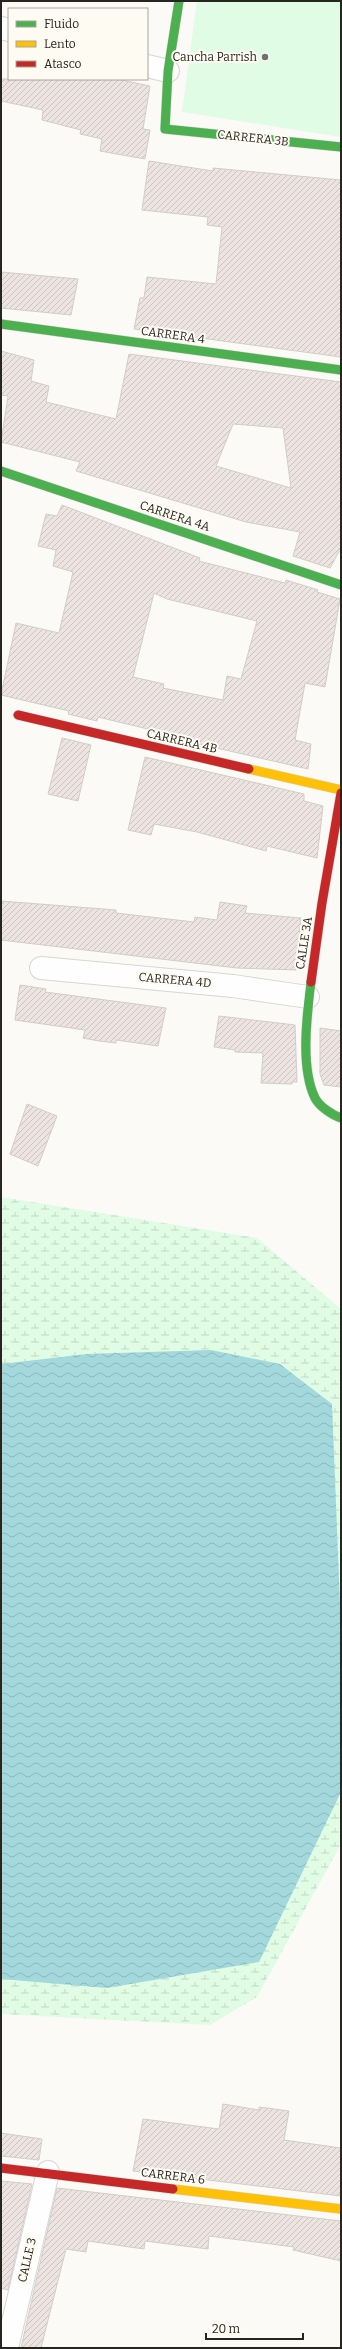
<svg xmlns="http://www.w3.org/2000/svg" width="342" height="2349" viewBox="0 0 342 2349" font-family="Bitter,serif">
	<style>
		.green { fill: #e0fce5 }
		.wetland { fill: url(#wetland-marsh) }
		.water { fill: url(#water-waves) }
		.building { fill: url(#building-hatch); stroke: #d0cdcb; fill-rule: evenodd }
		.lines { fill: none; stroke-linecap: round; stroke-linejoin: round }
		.street-casing { stroke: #d7d6d2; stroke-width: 24 }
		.fast-casing { stroke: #d7d6d2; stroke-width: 10 }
		.slow-casing { stroke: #d7d6d2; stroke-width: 10 }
		.jam-casing { stroke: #d7d6d2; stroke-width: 10 }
		.street { stroke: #fefefe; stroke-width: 22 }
		.fast { stroke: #4caf50; stroke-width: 9 }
		.slow { stroke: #ffc107; stroke-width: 9 }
		.jam { stroke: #c62828; stroke-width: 9 }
		.poi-dot { fill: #71706b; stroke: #fefbf3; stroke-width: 1.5 }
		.labels { text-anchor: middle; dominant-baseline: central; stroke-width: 4; stroke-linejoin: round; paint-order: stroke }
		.poi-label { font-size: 12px; fill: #272520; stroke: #fefbf3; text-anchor: end }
		.street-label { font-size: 12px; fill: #272520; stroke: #fefbf3 }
	</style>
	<defs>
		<pattern id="wetland-marsh" width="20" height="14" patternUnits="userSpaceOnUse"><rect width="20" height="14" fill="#e0fce5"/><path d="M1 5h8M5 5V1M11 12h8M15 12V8" fill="none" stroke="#c0d8c4"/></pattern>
		<pattern id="water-waves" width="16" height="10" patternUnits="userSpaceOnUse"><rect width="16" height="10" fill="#a3d8dc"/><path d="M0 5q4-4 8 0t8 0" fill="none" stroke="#8cb9bc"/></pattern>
		<pattern id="building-hatch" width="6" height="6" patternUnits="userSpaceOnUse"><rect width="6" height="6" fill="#ede3e0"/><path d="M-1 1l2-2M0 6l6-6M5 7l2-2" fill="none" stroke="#cbc3c0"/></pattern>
	</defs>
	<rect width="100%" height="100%" fill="#fbfaf6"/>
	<polygon class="green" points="197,1 341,1 341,137 182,112"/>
	<polygon class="wetland" points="1,1197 257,1238 341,1309 341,1844 257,1997 210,2025 1,2014"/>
	<polygon class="water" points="211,1350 280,1364 332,1404 341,1629 341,1792 259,1962 107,1988 1,1979 1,1364 87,1354"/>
	<g class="building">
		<polygon points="1,79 117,79 150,86 143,129 150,130 145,159 100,151 102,139 80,134 81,130 42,120 43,110 1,101"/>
		<polygon points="149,161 213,171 213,168 341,180 341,357 134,329 140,298 144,298 147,277 216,284 222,227 207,225 208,217 142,210"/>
		<polygon points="1,272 78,279 71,315 1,308"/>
		<path d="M1,351L34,360L31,381L49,386L46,402L116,419L129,354L341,382V548L330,568L293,556L300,532L246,522L76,471L80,462L1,442L8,396L1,395ZM233,424L283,428L291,488L216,466Z"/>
		<path d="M62,505L200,558L199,561L285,583L286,580L318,590L317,592L340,599L325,687L305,683L295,740L311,744L308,769L151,733L152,730L98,717L97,721L68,714L69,711L1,695L16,623L59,633L73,572L53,566L56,550L38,546L46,514L57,516ZM154,593L167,599L257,621L241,679L227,676L223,700L163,688L164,684L133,677Z"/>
		<polygon points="62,738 91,745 78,801 48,794"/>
		<polygon points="145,757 304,794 304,801 323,806 317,858 267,846 266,851 197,832 154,824 151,835 128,830"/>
		<polygon points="1,901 116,910 116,913 194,922 195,917 217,920 220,902 247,906 245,913 301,918 296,970 237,968 1,940"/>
		<polygon points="20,985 46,989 45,992 166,1008 158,1046 116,1040 116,1043 99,1041 83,1038 85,1030 15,1020"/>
		<polygon points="219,1016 295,1025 297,1082 292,1082 292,1084 261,1083 263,1053 235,1052 235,1050 214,1047"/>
		<polygon points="320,1028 341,1031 341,1087 324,1085 320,1074"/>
		<polygon points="27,1104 57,1116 38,1166 10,1154"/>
		<polygon points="223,2104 259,2110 259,2107 289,2111 284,2140 341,2148 341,2196 133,2171 143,2119 219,2129"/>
		<polygon points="1,2133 42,2139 39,2160 1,2156"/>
		<polygon points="1,2181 32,2184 8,2290 1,2288"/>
		<polygon points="57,2188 341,2221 341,2261 293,2250 294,2247 209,2236 208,2249 145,2241 144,2249 88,2241 86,2252 66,2249 41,2348 21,2348"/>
	</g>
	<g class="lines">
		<g class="street-casing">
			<g id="street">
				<polyline points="1,28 9,30"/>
				<polyline points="147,66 168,71"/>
				<polyline points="41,968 233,986 308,997"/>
				<polyline points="7,2348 48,2172"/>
			</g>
		</g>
		<g class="fast-casing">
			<g id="fast">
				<polyline points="179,1 168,71 165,129 341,147"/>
				<polyline points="1,324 341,370"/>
				<polyline points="1,471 341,585"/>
				<path d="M311,982C307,1015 300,1067 315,1098C319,1106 332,1115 341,1118"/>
			</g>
		</g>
		<g class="slow-casing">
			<g id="slow">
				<polyline points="249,769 341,790"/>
				<polyline points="173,2189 341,2209"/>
			</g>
		</g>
		<g class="jam-casing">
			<g id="jam">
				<polyline points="18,715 249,769"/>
				<polyline points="311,982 322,903 341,793"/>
				<polyline points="1,2168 173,2189"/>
			</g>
		</g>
		<use href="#street" class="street"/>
		<use href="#fast" class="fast"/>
		<use href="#slow" class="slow"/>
		<use href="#jam" class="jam"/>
	</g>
	<circle class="poi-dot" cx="265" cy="57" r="4"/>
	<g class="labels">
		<g class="poi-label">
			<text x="257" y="57">Cancha Parrish</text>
		</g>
		<g class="street-label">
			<text transform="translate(253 138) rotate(6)">CARRERA 3B</text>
			<text transform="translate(173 335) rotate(8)">CARRERA 4</text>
			<text transform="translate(175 516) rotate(18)">CARRERA 4A</text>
			<text transform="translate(182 741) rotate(13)">CARRERA 4B</text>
			<text transform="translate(304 943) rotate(-81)">CALLE 3A</text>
			<text transform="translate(175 980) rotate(5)">CARRERA 4D</text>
			<text transform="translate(173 2176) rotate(7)">CARRERA 6</text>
			<text transform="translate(27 2260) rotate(-77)">CALLE 3</text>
		</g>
	</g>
	<rect width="342" height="2349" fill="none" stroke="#272520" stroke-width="4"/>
	<rect x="8" y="8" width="140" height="72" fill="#fefbf3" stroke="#a8a59f"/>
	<rect x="16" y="21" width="20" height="6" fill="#4caf50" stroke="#a8a59f"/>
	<text x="44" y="28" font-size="12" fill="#272520">Fluido</text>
	<rect x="16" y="41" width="20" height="6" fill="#ffc107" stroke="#a8a59f"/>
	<text x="44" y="48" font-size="12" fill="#272520">Lento</text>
	<rect x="16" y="61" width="20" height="6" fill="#c62828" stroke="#a8a59f"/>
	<text x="44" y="68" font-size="12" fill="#272520">Atasco</text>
	<path d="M206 2333v6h97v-6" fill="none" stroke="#272520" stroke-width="2"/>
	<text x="212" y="2333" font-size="12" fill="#272520" stroke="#fefbf3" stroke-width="3" paint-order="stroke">20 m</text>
</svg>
